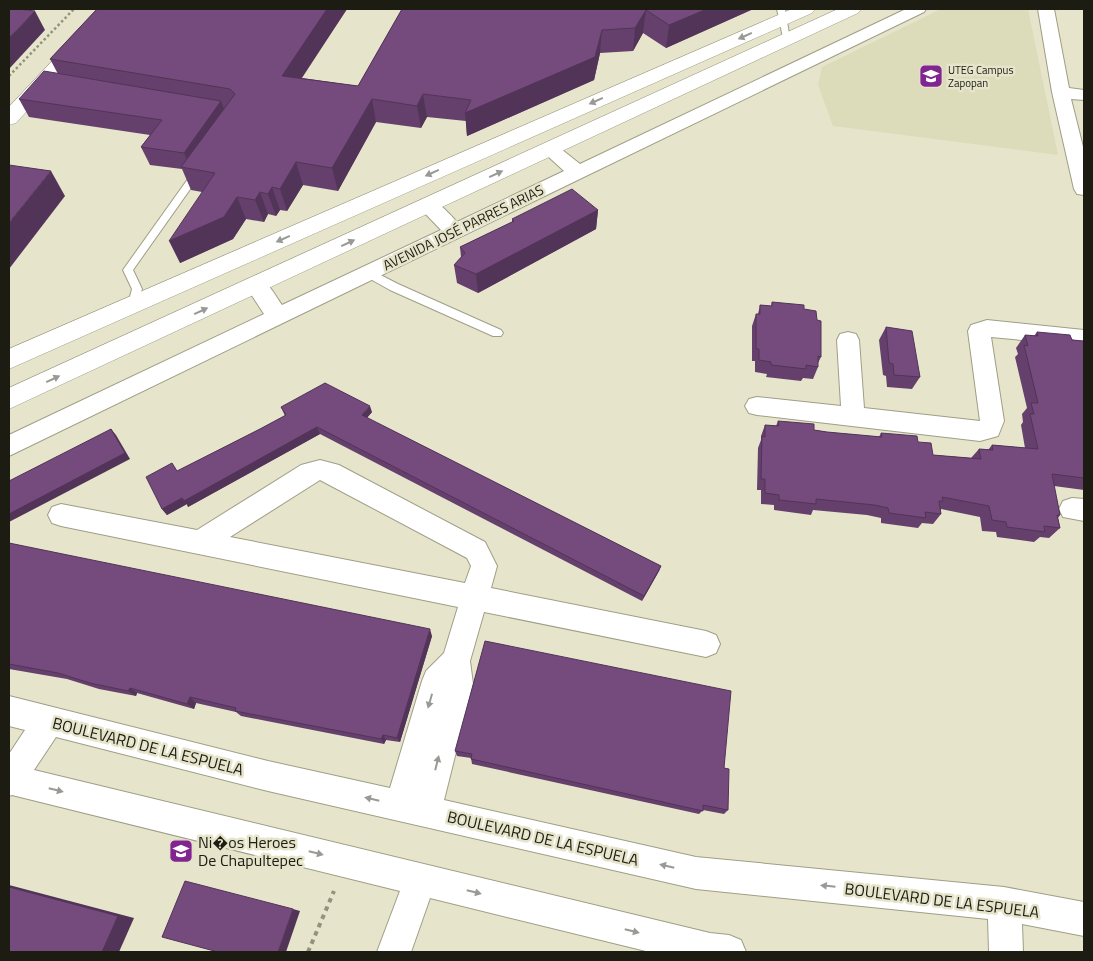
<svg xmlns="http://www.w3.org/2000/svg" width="1093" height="961" viewBox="0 0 1093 961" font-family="'Titillium Web',sans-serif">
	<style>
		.built { fill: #dcdbba }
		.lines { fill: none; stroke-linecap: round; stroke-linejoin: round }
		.service-casing { stroke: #9f9e86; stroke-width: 2 }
		.minor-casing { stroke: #9f9e86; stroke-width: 2 }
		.tertiary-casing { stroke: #9f9e86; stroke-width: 1 }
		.secondary-casing { stroke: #9f9e86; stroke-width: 1 }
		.path-far1 { stroke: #92927f; stroke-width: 2.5; stroke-dasharray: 2.5 2.5; stroke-linecap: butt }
		.path { stroke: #92927f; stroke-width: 4; stroke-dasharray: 4.5 4.5; stroke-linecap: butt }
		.service { fill: #fff; fill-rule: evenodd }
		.minor { fill: #fff; fill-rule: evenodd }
		.tertiary { fill: #fff; fill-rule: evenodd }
		.secondary { fill: #fff; fill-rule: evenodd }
		.wall { fill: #65406c }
		.shaded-wall { fill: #523458 }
		.building { fill: #754a7d; stroke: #523458 }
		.oneway { fill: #999995 }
		.labels { text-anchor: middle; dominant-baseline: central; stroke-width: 5; stroke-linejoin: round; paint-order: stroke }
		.far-poi-label { font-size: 11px; fill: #1c1c13; stroke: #e6e5cb; text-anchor: start }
		.street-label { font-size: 14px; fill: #1c1c13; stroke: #e6e5cb }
		.near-street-label { font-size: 16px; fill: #1c1c13; stroke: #e6e5cb }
		.near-poi-label { font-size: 16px; fill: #1c1c13; stroke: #e6e5cb; text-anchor: start }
	</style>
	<rect width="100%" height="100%" fill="#e6e5cb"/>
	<polygon class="built" points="941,9 1028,9 1058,155 833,126 818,85 822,67"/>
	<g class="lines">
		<g class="service-casing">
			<g id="service">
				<polygon points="777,9 785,9 790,40 783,38"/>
				<polygon points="198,168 203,171 133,270 142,289 137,307 129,307 128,304 132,289 123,270 195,169"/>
				<polygon points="369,269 398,284 501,330 503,333 501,336 493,336 390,290 365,276 365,270"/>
			</g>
		</g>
		<g class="minor-casing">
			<g id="minor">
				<path d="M906,9H926L924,12L9,456V435L264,314L245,285L248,280C266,274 273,293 282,305L441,230L418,206L421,201C437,197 447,212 457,222L564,171L540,149L542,145H556L580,164Z"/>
				<polygon points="1038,9 1054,9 1069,88 1084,90 1084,100 1071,99 1084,151 1084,195 1077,194 1074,189 1052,92"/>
				<polygon points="987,320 1084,330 1084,346 991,337 1004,421 998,436 980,441 757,415 749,413 745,406 749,399 757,397 841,406 837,340 840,334 848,332 856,334 859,340 864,408 980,421 968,331 971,325"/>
				<path d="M320,460L339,465L485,542L497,566L491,588L706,631L716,635L720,644L716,653L706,657L484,612L470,661L473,684L444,800L696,857L1004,887L1084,902V936L1022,924L1023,952H989L988,919L696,889L268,791L56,737L34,770L710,933L729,935L741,940L746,952H650L430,898L411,952H377L400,891L12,795L9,796V754L25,730L9,726V696L268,761L390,788L422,681L426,671L444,653L458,607L61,526L52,523L48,515L52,507L61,504L197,530L301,465ZM320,480L467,558L471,566L465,583L230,537Z"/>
				<polygon points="1072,498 1084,499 1084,521 1063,517 1059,509 1063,501"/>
			</g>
		</g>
		<g class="tertiary-casing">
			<polygon id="tertiary" points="101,9 119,9 16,123 9,125 9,107"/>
		</g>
		<g class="secondary-casing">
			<g id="secondary">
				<polygon points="792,9 815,9 812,13 9,369 9,349"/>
				<polygon points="838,9 861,9 858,13 9,409 9,388"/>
			</g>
		</g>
		<polyline class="path-far1" points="9,76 74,9"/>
		<polyline class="path" points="308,952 334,891"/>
		<use href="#service" class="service"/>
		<use href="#minor" class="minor"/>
		<use href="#tertiary" class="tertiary"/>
		<use href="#secondary" class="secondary"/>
	</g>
	<g class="wall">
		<polygon points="97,9 347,9 302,78 358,86 402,9 751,9 751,10 666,48 643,33 633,51 600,53 594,80 467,136 466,121 427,117 421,128 376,122 338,191 303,185 287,211 280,210 276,216 268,214 264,222 246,219 233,239 180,263 202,192 191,190 182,169 150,165 141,147 150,135 29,117 19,99 58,74 50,59"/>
		<polygon points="598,210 596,229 478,293 457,283 454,265 461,257 460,247 512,222 512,219"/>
		<polygon points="772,302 804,309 821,357 818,363 818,367 813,379 803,378 801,381 766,377 767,374 755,372 755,361 752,361 752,326 756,314 758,314 760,305 771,306"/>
		<polygon points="886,327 920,377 912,389 887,387 886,376 883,375 879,340"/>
		<polygon points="1037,332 1084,342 1084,490 1054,486 1060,515 1058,518 1060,528 1049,538 1040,537 1034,542 997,537 996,532 982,531 980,517 941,509 941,514 933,524 922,523 918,528 881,523 881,518 867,515 813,510 811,515 774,510 774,505 761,504 761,490 757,490 758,448 761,440 761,436 765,425 776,426 778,421 814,430 827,432 879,437 881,433 918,442 933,455 971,458 979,449 988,450 992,445 1025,448 1021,425 1023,422 1022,414 1027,408 1015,357 1018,354 1016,348 1025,335 1034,336"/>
		<polygon points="281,407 372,412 367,418 661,566 659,571 642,601 320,434 188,507 187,504 167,515 162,509 178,471 285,416"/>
		<polygon points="9,543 432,636 400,742 386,740 384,744 241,716 236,712 196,703 194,709 137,693 136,696 99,689 67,679 9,669"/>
		<polygon points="455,751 724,768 728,810 724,814 703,810 699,814 472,764 471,758 457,756"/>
	</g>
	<g class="shaded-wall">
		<polygon points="327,9 347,9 288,98 282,76"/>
		<polygon points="707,9 751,9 751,10 666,48 669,25"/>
		<polygon points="646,10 643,33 633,51 635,28"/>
		<polygon points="35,11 45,30 9,69 9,38"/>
		<polygon points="602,30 600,53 594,80 467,136 465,113"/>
		<polygon points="423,94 427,117 421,128 417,106"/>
		<polygon points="372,99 376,122 338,191 332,168"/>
		<polygon points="221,101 228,119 191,169 184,153"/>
		<polygon points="296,162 303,185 287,211 280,189"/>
		<polygon points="51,171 65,196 9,269 9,223"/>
		<polygon points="272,187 280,210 276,216 268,194"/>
		<polygon points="260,192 268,214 264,222 255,200"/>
		<polygon points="237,197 246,219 233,239 180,263 169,241"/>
		<polygon points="598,210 596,229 478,293 476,274"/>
		<polygon points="370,406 372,412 364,421 362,415"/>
		<polygon points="317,427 320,434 188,507 187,504 167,515 162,509"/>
		<polygon points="111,429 116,435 130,459 9,522 9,514"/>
		<polygon points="661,566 659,571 642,601 644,596"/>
		<polygon points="430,629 432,636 400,742 397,738"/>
		<polygon points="130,688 137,693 136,696 128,691"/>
		<polygon points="190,697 196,703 194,709 187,704"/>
		<polygon points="383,735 386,740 384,744 381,739"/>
		<polygon points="9,885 134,918 119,952 102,952 9,887"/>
		<polygon points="293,909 300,911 286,952 278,952"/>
	</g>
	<g class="building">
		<polygon points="9,9 18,9 35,11 9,38"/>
		<polygon points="97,9 327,9 282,76 358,86 402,9 707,9 669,25 646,10 635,28 602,30 595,57 465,113 471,100 423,94 417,106 372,99 332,168 296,162 280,189 272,187 268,194 260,192 255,200 237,197 224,217 169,241 215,173 181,167 235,94 230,89 50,59"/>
		<polygon points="44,71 221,101 184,153 141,147 162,120 19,99"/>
		<polygon points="9,165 51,171 9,223"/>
		<polygon points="572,189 598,210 476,274 454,265 465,253 460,247 514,221 512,219"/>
		<polygon points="772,302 804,305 804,309 816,311 817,320 821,321 821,357 818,356 818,367 806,365 806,369 771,365 771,362 759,360 759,349 756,349 756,314 760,314 760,305 772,306"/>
		<polygon points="886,327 912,331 920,377 894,375 893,364 889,363"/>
		<polygon points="1037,332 1070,335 1072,340 1084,341 1084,478 1052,474 1060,515 1057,515 1060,528 1044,526 1045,532 1007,527 1006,522 992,520 989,506 942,497 943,501 939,501 941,514 925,512 926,518 889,513 888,508 874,505 816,499 816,504 779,500 779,495 765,493 765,479 761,479 762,436 765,437 765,425 779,426 778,421 814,424 814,430 827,432 882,437 881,433 917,436 918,442 931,443 933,455 981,459 979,449 993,450 992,445 1038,449 1030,414 1034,414 1031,403 1038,403 1024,345 1028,346 1025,335 1038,336"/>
		<polygon points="325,383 370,406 362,415 661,566 644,596 317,427 184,501 182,498 162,509 146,477 172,463 177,471 260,429 286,415 281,407"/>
		<polygon points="111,429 125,453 9,514 9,481"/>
		<polygon points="9,543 430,629 397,738 383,735 381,739 235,711 236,708 190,697 187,704 130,688 128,691 90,683 58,673 9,664"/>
		<polygon points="485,641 731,691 724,768 729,769 728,810 703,805 703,811 471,759 472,754 455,751"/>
		<polygon points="185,881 293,909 278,952 218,952 162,937"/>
		<polygon points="9,887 118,916 102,952 9,952"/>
	</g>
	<defs><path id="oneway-solid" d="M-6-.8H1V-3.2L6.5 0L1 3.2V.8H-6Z" transform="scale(1.25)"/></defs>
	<g class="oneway">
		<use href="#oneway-solid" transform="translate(745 36) rotate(156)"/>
		<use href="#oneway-solid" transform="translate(596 101) rotate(156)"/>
		<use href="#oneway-solid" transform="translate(432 173) rotate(156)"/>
		<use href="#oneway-solid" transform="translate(496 174) rotate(-25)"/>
		<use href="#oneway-solid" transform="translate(283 239) rotate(156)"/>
		<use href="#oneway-solid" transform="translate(348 243) rotate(-25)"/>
		<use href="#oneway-solid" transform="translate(201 311) rotate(-25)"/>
		<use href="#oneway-solid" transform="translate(53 379) rotate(-25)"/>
		<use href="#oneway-solid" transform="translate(430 701) rotate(106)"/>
		<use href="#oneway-solid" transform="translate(437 763) rotate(-76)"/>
		<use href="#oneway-solid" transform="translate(56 790) rotate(14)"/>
		<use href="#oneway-solid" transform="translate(372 799) rotate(-167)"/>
		<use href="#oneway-solid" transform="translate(316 853) rotate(14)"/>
		<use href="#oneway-solid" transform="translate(667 866) rotate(-167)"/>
		<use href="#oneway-solid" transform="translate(828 886) rotate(-174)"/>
		<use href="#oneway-solid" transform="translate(474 892) rotate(14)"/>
		<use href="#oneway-solid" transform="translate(632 931) rotate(14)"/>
	</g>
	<defs>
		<g id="university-square" transform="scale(1.25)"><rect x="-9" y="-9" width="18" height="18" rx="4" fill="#812591" stroke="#e6e5cb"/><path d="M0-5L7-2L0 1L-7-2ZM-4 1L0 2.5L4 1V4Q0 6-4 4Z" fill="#fff"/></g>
		<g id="school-square" transform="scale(1.25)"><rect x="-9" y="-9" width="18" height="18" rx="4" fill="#812591" stroke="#e6e5cb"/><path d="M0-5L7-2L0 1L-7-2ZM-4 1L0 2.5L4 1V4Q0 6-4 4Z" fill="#fff"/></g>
	</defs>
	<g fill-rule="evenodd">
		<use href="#university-square" x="931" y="76"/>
		<use href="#school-square" x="181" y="851"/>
	</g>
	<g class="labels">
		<g class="far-poi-label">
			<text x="948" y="70">UTEG Campus<tspan x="948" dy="13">Zapopan</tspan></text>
		</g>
		<g class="street-label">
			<text transform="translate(463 227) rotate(-26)">AVENIDA JOSÉ PARRES ARIAS</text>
		</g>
		<g class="near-street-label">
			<text transform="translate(148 746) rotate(14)">BOULEVARD DE LA ESPUELA</text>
			<text transform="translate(543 838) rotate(13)">BOULEVARD DE LA ESPUELA</text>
			<text transform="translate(942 900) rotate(7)">BOULEVARD DE LA ESPUELA</text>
		</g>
		<g class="near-poi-label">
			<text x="198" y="842">Ni�os Heroes<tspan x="198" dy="18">De Chapultepec</tspan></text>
		</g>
	</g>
	<rect width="1093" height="961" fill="none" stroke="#1c1c13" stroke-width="20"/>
</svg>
